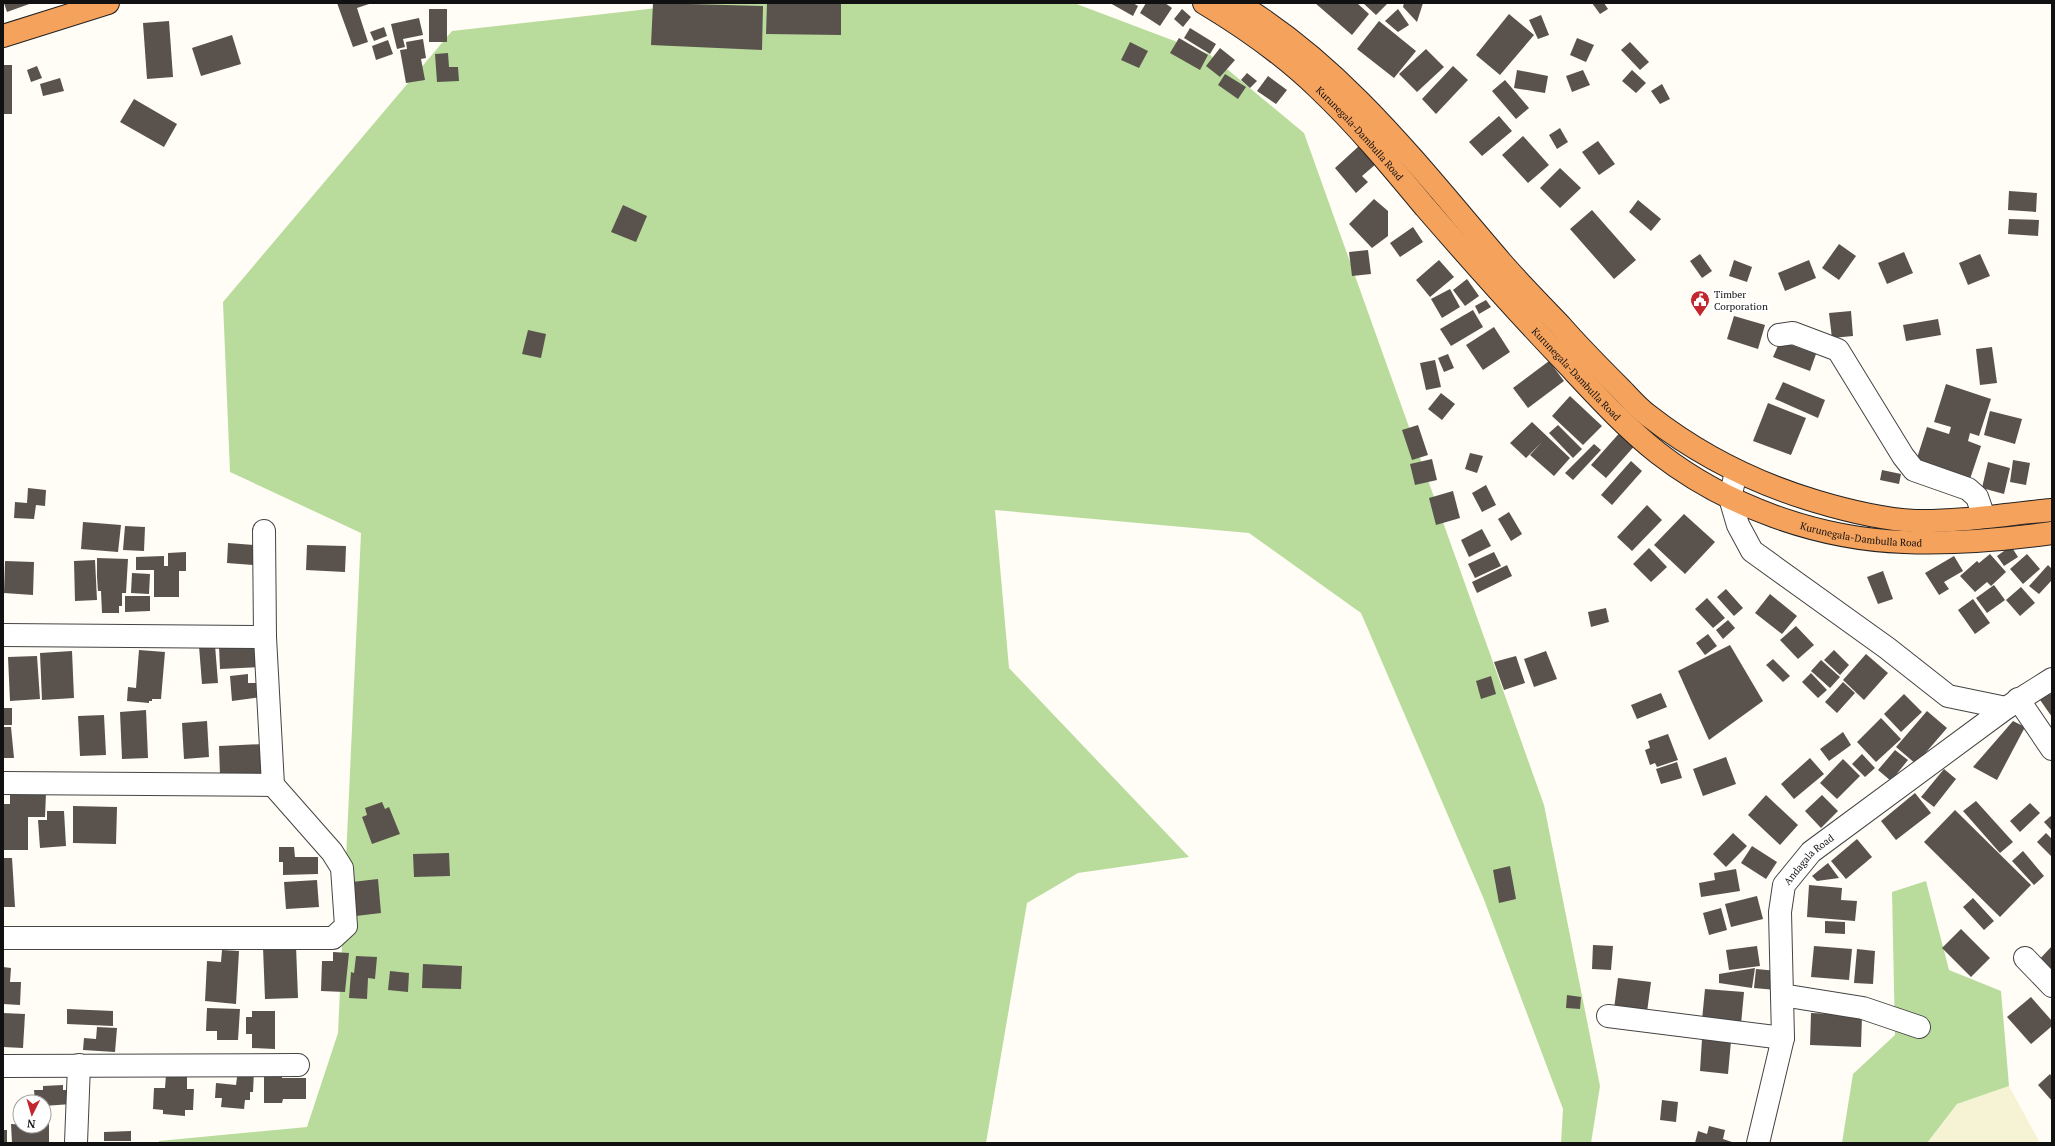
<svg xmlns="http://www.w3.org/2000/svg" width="2055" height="1146" viewBox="0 0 2055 1146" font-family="'PT Serif',serif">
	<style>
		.farmland { fill: #f6f3d4 }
		.forest { fill: #b9dc9c }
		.building { fill: #5a524d }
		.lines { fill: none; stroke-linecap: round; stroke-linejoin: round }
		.minor-casing { stroke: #444; stroke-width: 24 }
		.highway-casing { stroke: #222; stroke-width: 24 }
		.minor { stroke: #fff; stroke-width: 22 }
		.highway { stroke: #f5a25d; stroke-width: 22 }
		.labels { text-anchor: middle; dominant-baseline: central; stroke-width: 4; stroke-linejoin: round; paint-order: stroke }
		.street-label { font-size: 10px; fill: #111; stroke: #fff }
		.poi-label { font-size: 10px; fill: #111; stroke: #fff; text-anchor: start }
	</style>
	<rect width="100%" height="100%" fill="#fffdf5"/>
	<polygon class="farmland" points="2009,1086 2040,1143 1927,1143 1957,1104"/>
	<g class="forest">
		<polygon points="702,3 1074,3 1209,54 1304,133 1544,805 1600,1086 1591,1143 1561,1143 1563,1109 1483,897 1361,613 1249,533 995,510 1009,668 1189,857 1078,873 1027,903 986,1143 159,1143 159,1141 307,1127 338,1033 361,533 230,472 223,302 452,31"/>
		<polygon points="1926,881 1949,970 2001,991 2009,1086 1957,1104 1927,1143 1842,1143 1853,1074 1895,1035 1892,892"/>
	</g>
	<g class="building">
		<polygon points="4,3 32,3 7,12"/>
		<polygon points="337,3 372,3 357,8 368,42 353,47"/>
		<polygon points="653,3 763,6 762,50 651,45"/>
		<polygon points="767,3 841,3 841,35 766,34"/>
		<polygon points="1110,3 1133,3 1138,6 1133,16"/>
		<polygon points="1146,3 1165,3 1172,8 1160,26 1140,13"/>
		<polygon points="1315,3 1357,3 1369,14 1352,35"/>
		<polygon points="1363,3 1388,3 1376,15"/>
		<polygon points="1404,3 1423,3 1417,22 1403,7"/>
		<polygon points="1592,3 1604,3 1608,9 1600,14"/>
		<rect x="429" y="9" width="18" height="33"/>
		<polygon points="1182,9 1191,17 1183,27 1174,19"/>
		<polygon points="1398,9 1409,25 1398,32 1385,21"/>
		<polygon points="1509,14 1534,35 1500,75 1476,55"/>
		<polygon points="1541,15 1549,35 1538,39 1529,20"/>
		<polygon points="419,18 423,35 403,39 405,47 397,49 391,24"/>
		<polygon points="169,21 173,77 147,79 143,23"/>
		<polygon points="1379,21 1416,51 1394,78 1357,49"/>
		<polygon points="384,27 387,36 374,41 370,32"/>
		<polygon points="1190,28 1216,44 1210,54 1184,38"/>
		<polygon points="232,35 241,64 201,76 192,48"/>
		<polygon points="1179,38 1208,55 1200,70 1170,53"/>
		<polygon points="1577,38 1594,45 1586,62 1570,55"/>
		<polygon points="423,39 426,58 421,59 425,80 406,83 400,50 407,49 406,42"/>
		<polygon points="388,40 393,54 376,60 372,46"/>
		<polygon points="1130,42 1148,51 1139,68 1121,60"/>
		<polygon points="1630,42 1649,62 1640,70 1621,50"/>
		<polygon points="1220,48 1235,60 1220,77 1206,66"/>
		<polygon points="1426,49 1444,67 1417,92 1399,74"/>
		<polygon points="448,53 449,67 458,67 459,81 437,82 435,54"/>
		<rect x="3" y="65" width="9" height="49"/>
		<polygon points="37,66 42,78 31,82 27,70"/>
		<polygon points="1453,66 1468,80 1436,114 1422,99"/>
		<polygon points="1517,70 1548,76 1545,93 1514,88"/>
		<polygon points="1583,70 1590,85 1572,92 1566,76"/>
		<polygon points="1632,70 1646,83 1636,93 1622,81"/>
		<polygon points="1247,73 1257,81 1250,88 1241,80"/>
		<polygon points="1225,74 1246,87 1238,99 1218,85"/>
		<polygon points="1268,76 1287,90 1276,104 1257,91"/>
		<polygon points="60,78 64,91 43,96 40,84"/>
		<polygon points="1505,80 1529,108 1516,119 1492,91"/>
		<polygon points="1662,84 1670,99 1660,104 1651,91"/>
		<polygon points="134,99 177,124 164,147 120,122"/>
		<polygon points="1499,116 1512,131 1482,156 1469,142"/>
		<polygon points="1560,128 1568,142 1557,149 1549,135"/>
		<polygon points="1523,136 1549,165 1528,183 1502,155"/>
		<polygon points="1598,141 1615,164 1599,175 1582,152"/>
		<polygon points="1359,146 1376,164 1362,176 1368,182 1356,193 1335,168"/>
		<polygon points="1560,168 1581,188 1560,208 1540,188"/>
		<polygon points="2009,191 2037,193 2036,212 2008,210"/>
		<polygon points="1374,199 1388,211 1388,236 1372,248 1349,224"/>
		<polygon points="1638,200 1661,219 1651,231 1629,212"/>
		<polygon points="623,205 647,216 636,242 611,232"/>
		<polygon points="1592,210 1636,260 1614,279 1570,229"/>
		<polygon points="2009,219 2039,220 2038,236 2008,234"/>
		<polygon points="1413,227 1423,242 1400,257 1390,243"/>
		<polygon points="1839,244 1856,256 1839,280 1822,268"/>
		<polygon points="1368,250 1371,274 1352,276 1349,252"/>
		<polygon points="1904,252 1913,273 1887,284 1878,263"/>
		<polygon points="1700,254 1712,271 1702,278 1690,261"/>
		<polygon points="1980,254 1990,276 1968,285 1959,263"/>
		<polygon points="1439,260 1454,277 1430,297 1416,280"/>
		<polygon points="1734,260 1752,267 1747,282 1729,276"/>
		<polygon points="1809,260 1816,278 1785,291 1778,273"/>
		<polygon points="1467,279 1479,296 1465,306 1453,290"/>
		<polygon points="1450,289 1460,307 1442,318 1431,299"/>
		<polygon points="1486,300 1491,307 1479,314 1475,306"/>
		<polygon points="1473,310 1483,327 1451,346 1440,329"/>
		<polygon points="1851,311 1853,336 1832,338 1829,313"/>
		<polygon points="1734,316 1765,325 1758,349 1727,339"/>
		<polygon points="1938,319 1941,335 1906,341 1903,325"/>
		<polygon points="1494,327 1510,352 1483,370 1466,345"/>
		<polygon points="528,330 546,334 541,358 522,354"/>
		<polygon points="1780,341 1816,354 1810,371 1773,357"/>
		<polygon points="1992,347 1997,383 1980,385 1976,349"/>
		<polygon points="1448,354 1454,368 1444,372 1438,358"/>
		<polygon points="1435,360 1441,387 1426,390 1420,363"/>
		<polygon points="1549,361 1564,381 1528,408 1513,388"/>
		<polygon points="1783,382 1825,400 1818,418 1775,399"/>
		<polygon points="1946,384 1991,399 1979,436 1970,433 1968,441 1981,446 1970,479 1916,461 1927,427 1949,434 1951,427 1934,422"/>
		<polygon points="1441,393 1455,404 1442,420 1428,409"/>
		<polygon points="1570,396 1602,426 1583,445 1552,416"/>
		<polygon points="1768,403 1806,418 1791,455 1753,441"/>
		<polygon points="1990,411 2022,419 2015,444 1984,435"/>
		<polygon points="1532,422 1570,458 1554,476 1530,455 1542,442 1526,458 1510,443"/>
		<polygon points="1418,425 1428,455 1412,460 1402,430"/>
		<polygon points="1558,425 1582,449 1573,458 1549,433"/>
		<polygon points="1623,429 1638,442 1606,478 1591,465"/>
		<polygon points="1594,444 1601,450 1573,480 1565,473"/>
		<polygon points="1470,453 1483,456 1477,473 1465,469"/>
		<polygon points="1432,459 1437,480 1415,485 1410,464"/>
		<polygon points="2013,460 2030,463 2026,485 2010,482"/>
		<polygon points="1631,461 1642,471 1612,505 1601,495"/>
		<polygon points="1988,462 2010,468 2004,494 1982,488"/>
		<polygon points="1882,470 1901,474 1899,484 1880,480"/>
		<polygon points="1486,485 1496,505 1482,512 1472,493"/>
		<polygon points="28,488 46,490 45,506 36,505 34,519 14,518 15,502 27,503"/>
		<polygon points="1453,491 1460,518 1436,525 1429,498"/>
		<polygon points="1647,505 1662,520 1632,551 1617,537"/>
		<polygon points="1509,512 1522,534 1511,541 1498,519"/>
		<polygon points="1684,514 1715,542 1685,574 1654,545"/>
		<polygon points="83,522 121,525 118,552 81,549"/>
		<polygon points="125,526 145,527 144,551 123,550"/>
		<polygon points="1482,529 1491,546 1469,557 1461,540"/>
		<polygon points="228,543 254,545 253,565 227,563"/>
		<polygon points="307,545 346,546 345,572 306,570"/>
		<polygon points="2011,546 2018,557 2004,566 1997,556"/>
		<polygon points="1649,548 1667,567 1651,582 1633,564"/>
		<polygon points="186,552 186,571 179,571 179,597 154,597 154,570 136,570 136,557 164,556 164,566 168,566 168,553"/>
		<polygon points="1494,552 1501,566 1475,578 1468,564"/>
		<polygon points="1990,554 2006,572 1991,586 1987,582 1975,592 1960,576 1977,561 1979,563"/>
		<polygon points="2027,554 2040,569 2023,584 2010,569"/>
		<polygon points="1954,556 1963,571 1944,582 1949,589 1939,595 1925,573"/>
		<polygon points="97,558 128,559 126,593 122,593 122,606 119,606 119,613 102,613 101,591 98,591 97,577"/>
		<polygon points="95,560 97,600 75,601 74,561"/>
		<polygon points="5,561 34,562 33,595 4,593"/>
		<polygon points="1507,565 1512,576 1477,593 1472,582"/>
		<polygon points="2048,565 2052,569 2052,580 2039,594 2029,586"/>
		<polygon points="1883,571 1893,599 1878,604 1867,577"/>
		<polygon points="132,573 150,574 149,594 131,593"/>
		<polygon points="1994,585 2005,600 1987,613 1976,598"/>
		<polygon points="2021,587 2035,603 2020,616 2006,600"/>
		<polygon points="1726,589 1743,608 1734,616 1717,597"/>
		<polygon points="1770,594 1797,616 1782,634 1755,613"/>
		<polygon points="125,596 150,596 150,611 125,612"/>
		<polygon points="1707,598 1725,618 1713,628 1695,609"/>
		<polygon points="1973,599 1990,623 1975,634 1958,610"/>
		<polygon points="1606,608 1609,622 1591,627 1588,612"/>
		<polygon points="1728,620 1735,628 1723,639 1716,630"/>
		<polygon points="1796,626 1814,645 1798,659 1780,640"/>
		<polygon points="1708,634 1717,646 1705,655 1696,643"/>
		<polygon points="262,644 263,667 220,669 219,646"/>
		<polygon points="215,645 218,683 202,684 199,646"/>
		<polygon points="1730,645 1763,701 1709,740 1678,671"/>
		<polygon points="139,650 165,652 161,699 152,699 152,701 149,701 149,703 127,701 128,687 136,688"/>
		<polygon points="1834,650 1849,665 1840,675 1824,660"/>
		<polygon points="72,651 74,698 42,700 40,653"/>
		<polygon points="1546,651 1557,679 1534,687 1524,659"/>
		<polygon points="1866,654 1888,673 1864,700 1843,680"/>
		<polygon points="37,656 40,699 10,701 8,657"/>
		<polygon points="1516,656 1525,683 1504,690 1494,662"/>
		<polygon points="1773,659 1790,676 1783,682 1766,665"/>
		<polygon points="1821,660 1840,677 1830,688 1811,671"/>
		<polygon points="1811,673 1827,690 1818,698 1802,682"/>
		<polygon points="248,674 248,683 260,683 261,697 232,701 230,676"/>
		<polygon points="1491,676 1496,694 1481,699 1476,681"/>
		<polygon points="1843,682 1855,693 1837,713 1825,702"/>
		<polygon points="2048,691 2052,696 2052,717 2038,697"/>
		<polygon points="1661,693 1667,707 1637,719 1631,705"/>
		<polygon points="1904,694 1922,712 1901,732 1884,714"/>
		<rect x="3" y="708" width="9" height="17"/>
		<polygon points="146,710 148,758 122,759 120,712"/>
		<polygon points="1927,711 1947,728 1916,764 1896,747"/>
		<polygon points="104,715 106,755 80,756 78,716"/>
		<polygon points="1881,718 1901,739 1876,762 1857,742"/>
		<polygon points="207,721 209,757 184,759 182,723"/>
		<polygon points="2013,721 2025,727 1997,780 1973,767"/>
		<polygon points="3,727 11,727 14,758 3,758"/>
		<polygon points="1843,732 1851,745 1829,761 1820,749"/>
		<polygon points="1668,734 1678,760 1657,767 1655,763 1650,765 1645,750 1650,748 1648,741"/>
		<polygon points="263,744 264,773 220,775 219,746"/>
		<polygon points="1895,750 1908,760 1891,781 1878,770"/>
		<polygon points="1862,754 1875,768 1865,777 1852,764"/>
		<polygon points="1726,757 1736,784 1703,796 1693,769"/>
		<polygon points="1810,758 1824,774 1794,799 1781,784"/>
		<polygon points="1843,759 1860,776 1837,799 1820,783"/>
		<polygon points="1677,762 1682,778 1661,784 1656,769"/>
		<polygon points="1944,769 1956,779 1934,807 1921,797"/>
		<polygon points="10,793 46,793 45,817 28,817 28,850 4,850 4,804 10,804"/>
		<polygon points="1915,793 1931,813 1896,840 1881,821"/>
		<polygon points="1766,795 1798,825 1780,845 1748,815"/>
		<polygon points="1822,795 1838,811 1821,828 1805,811"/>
		<polygon points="1976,801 2013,842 2000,853 1963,811"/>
		<polygon points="382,802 385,809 389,807 400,834 372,844 362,817 367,815 365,808"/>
		<polygon points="2030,803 2040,813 2020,832 2010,821"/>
		<polygon points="73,806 117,807 116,844 73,843"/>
		<polygon points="1955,810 2031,885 2000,917 1924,842"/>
		<polygon points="47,811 64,811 66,846 40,848 38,820 47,820"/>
		<polygon points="2052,815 2052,831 2044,822"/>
		<polygon points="1733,833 1747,846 1726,867 1713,854"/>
		<polygon points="2046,833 2052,839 2052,857 2037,842"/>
		<polygon points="1857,839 1872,857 1846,879 1831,861"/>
		<polygon points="1752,846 1777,862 1766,879 1741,863"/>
		<polygon points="279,847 294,847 295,857 318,857 318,874 283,875 283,862 279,862"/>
		<polygon points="2023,851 2044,876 2034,885 2012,861"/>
		<polygon points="449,853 450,876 414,877 413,854"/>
		<polygon points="3,858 12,858 15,907 3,907"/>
		<polygon points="1828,863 1839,878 1817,881 1812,876"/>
		<polygon points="1510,866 1516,899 1499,903 1493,870"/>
		<polygon points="1736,869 1740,891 1701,897 1699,883 1715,880 1714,873"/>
		<polygon points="378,879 381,913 356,916 352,882"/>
		<polygon points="317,880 319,907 286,909 284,882"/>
		<polygon points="1809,885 1842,888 1841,900 1857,901 1855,921 1807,917"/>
		<polygon points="1757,896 1763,919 1731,927 1725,904"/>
		<polygon points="1973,898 1994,921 1984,930 1963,907"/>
		<polygon points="1721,908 1727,930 1709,935 1703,913"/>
		<polygon points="1825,921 1845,922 1845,934 1825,933"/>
		<polygon points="1961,929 1990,958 1971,977 1942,948"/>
		<polygon points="1593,945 1613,946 1611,970 1592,969"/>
		<polygon points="296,946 298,998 265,999 263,947"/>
		<polygon points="1757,946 1760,966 1729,970 1726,950"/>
		<polygon points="1814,946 1852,949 1849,980 1811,977"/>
		<polygon points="2052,946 2052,981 2035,964"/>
		<polygon points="1857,949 1875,951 1873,984 1854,983"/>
		<polygon points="222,950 239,951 236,1004 205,1001 207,961 221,962"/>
		<polygon points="333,952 349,953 345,992 321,991 322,961 333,961"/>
		<polygon points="356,956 377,957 375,979 368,978 367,999 349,998 351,972 354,973"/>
		<polygon points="423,964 462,966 461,989 422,988"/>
		<polygon points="3,967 11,968 10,982 21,982 20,1005 3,1004"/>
		<polygon points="1755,968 1752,988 1719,983 1719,974"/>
		<polygon points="1756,969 1778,971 1776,990 1754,988"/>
		<polygon points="390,971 409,973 408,992 388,990"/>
		<polygon points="1618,978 1651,982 1647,1012 1614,1009"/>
		<polygon points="1705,989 1744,992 1741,1024 1702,1020"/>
		<polygon points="1567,995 1581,997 1580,1009 1566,1008"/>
		<polygon points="2031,997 2052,1021 2052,1026 2031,1044 2007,1017"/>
		<polygon points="207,1008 240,1009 238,1040 217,1040 217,1031 206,1031"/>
		<polygon points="67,1009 113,1011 113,1026 67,1024"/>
		<polygon points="252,1011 275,1011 275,1049 252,1048 252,1034 246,1034 246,1017 252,1017"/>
		<polygon points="3,1013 25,1014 23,1048 3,1047"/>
		<polygon points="1811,1013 1862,1015 1861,1047 1810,1045"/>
		<polygon points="97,1027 117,1028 115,1052 83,1050 84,1038 96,1039"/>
		<polygon points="1702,1039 1731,1041 1728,1074 1700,1071"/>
		<polygon points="238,1070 254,1071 253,1092 250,1092 250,1100 245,1100 244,1109 221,1107 222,1098 215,1098 216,1083 236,1085"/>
		<polygon points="282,1071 282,1078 306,1078 306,1099 283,1099 282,1103 264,1103 264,1072"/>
		<polygon points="2050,1074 2052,1077 2052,1101 2038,1085"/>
		<polygon points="166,1075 187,1076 187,1089 194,1089 193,1110 185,1110 185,1116 163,1114 163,1110 153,1109 154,1088 165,1088"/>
		<polygon points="63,1085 63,1090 70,1090 71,1104 44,1106 44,1102 35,1102 34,1090 43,1090 43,1086"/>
		<polygon points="1662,1100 1678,1102 1676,1122 1660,1120"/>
		<polygon points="11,1124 44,1126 44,1124 49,1124 49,1143 12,1143"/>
		<polygon points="1709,1126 1725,1130 1723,1139 1735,1143 1695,1143 1698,1131 1707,1134"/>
		<rect x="3" y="1130" width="4" height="13"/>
		<polygon points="131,1131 131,1141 104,1141 104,1132"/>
	</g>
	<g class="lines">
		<g class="minor-casing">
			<g id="minor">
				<polyline points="1779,335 1793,333 1838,350 1903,456 1914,470 1968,489 1977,497 1984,517"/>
				<polyline points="1736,472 1730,498 1738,525 1752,551 1887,648 1948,696 2006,708 2052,679"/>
				<polyline points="3,635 265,637"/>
				<polyline points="2018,699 2052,749"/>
				<polyline points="3,783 273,785 265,637 264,531"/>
				<polyline points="3,938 333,938 346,926 342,868 332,852 273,785"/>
				<polyline points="2025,958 2052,986"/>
				<polyline points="1782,995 1863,1008 1919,1027"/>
				<polyline points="1608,1016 1783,1038"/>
				<polyline points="3,1066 298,1065"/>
				<polyline points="76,1143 79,1065"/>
				<path id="s1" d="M1758,1143L1783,1038L1780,912L1784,885L1811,852L2006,708"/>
			</g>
		</g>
		<g class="highway-casing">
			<g id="highway">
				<path id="s2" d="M1204,3C1244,27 1285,56 1318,88C1357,125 1391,166 1425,207C1471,260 1518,313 1567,364C1596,395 1625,427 1658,453C1726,506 1817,539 1904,542C1953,544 2003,540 2052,533"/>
				<path d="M1237,3C1345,68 1420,168 1501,262C1520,284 1540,304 1560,325C1579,347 1599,367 1620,388C1629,397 1638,408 1649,416C1699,455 1755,483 1815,501C1848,511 1881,519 1915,521C1961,522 2007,514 2052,510"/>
				<polyline points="3,36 108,3"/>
			</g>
		</g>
		<use href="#minor" class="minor"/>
		<use href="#highway" class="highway"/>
	</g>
	<defs>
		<g id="civic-pin" transform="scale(1)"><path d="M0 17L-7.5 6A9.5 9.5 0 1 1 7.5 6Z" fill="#c4262e" stroke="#fff"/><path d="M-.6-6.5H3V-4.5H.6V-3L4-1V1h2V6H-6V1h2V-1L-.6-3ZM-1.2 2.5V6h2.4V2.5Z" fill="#fff"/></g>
	</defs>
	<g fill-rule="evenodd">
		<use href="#civic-pin" x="1700" y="300"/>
	</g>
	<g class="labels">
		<g class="street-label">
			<text stroke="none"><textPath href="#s2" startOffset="204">Kurunegala-Dambulla Road</textPath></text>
			<text stroke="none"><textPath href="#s2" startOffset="528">Kurunegala-Dambulla Road</textPath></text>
			<text stroke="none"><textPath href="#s2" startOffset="864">Kurunegala-Dambulla Road</textPath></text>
			<text stroke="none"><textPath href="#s1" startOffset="297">Andagala Road</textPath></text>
		</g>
		<g class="poi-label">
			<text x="1714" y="294">Timber<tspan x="1714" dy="12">Corporation</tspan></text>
		</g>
	</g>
	<rect width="2055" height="1146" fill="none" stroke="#111111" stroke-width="8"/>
	<g transform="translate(32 1114) rotate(185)"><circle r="19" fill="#ffffff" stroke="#a0a0a0"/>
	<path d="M0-3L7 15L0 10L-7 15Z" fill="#c4262e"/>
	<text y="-6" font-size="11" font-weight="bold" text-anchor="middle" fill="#111111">N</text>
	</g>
</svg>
